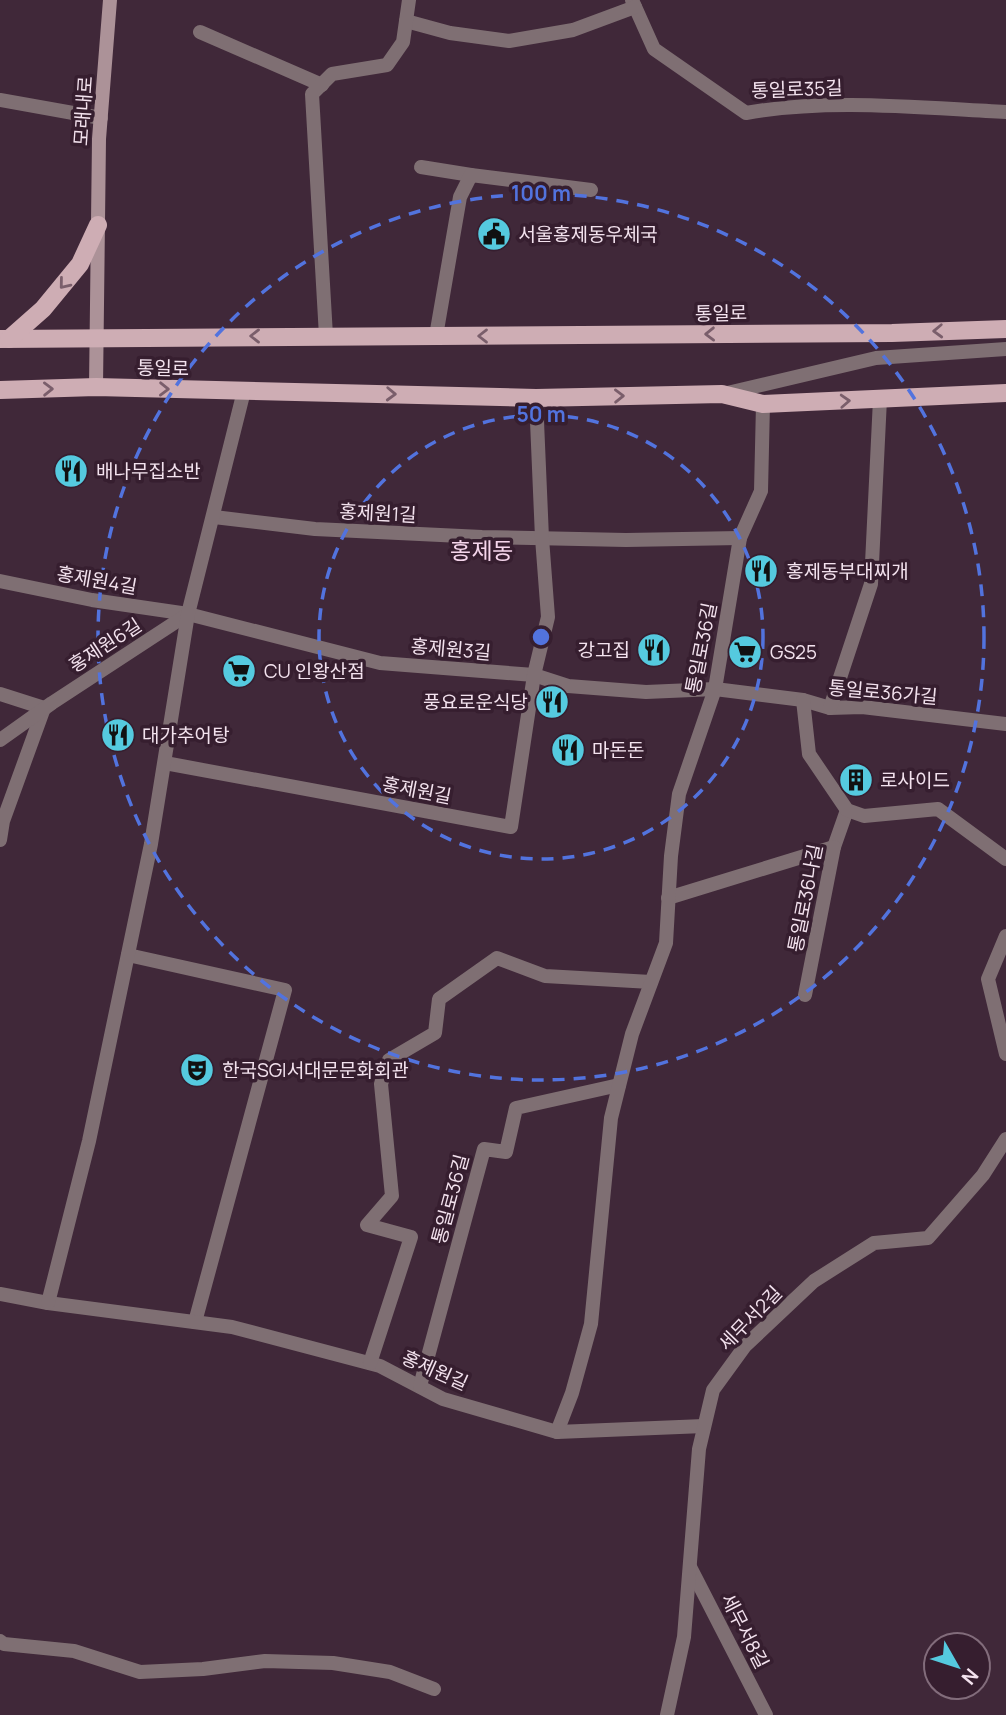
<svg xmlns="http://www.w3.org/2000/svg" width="1006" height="1715" viewBox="0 0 1006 1715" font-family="Manrope,'Noto Sans KR',sans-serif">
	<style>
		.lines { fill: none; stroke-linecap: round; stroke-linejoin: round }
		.service { stroke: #7f6f73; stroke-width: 14 }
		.minor { stroke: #7f6f73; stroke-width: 14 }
		.secondary { stroke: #ac9298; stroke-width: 14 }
		.primary { stroke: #ceadb4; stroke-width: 18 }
		.oneway { stroke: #7a5e6b }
		.ring { fill: none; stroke: #5273de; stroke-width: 3.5; stroke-dasharray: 12 9 }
		.labels { text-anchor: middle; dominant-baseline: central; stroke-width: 7; stroke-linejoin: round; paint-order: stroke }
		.street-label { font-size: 19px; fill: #f3e2ee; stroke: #361e2f }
		.poi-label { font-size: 19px; fill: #f3e2ee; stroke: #361e2f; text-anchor: start }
		.quarter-label { font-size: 23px; fill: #f6d6ec; stroke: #361e2f }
		.centre { fill: #5273de; stroke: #361e2f; stroke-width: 3.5 }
		.ring-label { font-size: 21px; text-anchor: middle; font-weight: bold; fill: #5273de; stroke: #361e2f; stroke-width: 7; stroke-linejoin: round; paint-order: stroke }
	</style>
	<rect width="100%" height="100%" fill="#402839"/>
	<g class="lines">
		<g class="service">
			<polyline points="200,32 322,85"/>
			<polyline points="421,167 471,175"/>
			<polyline points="723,394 876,358 1006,349"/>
			<polyline points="834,847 847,810"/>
		</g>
		<g class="minor">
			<path d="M632,0L654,49L746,113C830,98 921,108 1006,112"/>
			<polyline points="406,21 450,33 509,41 573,30 635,7"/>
			<polyline points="0,100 101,118"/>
			<polyline points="326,336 312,94 332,74 387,65 403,42 409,0"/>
			<polyline points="436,336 460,197 471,175 591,190"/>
			<polyline points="214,517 315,529 482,537 626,540 740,538"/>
			<polyline points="0,581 92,600 188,614 380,663 534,675 568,686 646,692 715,689 803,700 830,708 862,707 1006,724"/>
			<polyline points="0,694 44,708 3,821 0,840"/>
			<polyline points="803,700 809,754 847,810 864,816 938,809 1006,859"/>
			<polyline points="830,708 871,584 880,399"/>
			<polyline points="0,740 52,703 188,614"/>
			<polyline points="165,763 511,827 534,675 548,617 542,538 536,398"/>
			<polyline points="668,898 834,847 805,995"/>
			<polyline points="1006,936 988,979 1006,1054"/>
			<polyline points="128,955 285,990 195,1322"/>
			<polyline points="0,1294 48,1303 232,1327 380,1366 443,1399 557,1432 704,1426"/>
			<polyline points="48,1303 89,1141 151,844 188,614 244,391"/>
			<polyline points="370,1363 411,1237 367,1225 392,1196 381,1084 389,1060 435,1033 439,999 497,958 545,976 651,982"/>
			<polyline points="420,1386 484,1149 506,1152 516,1108 619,1085"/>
			<polyline points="557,1432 572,1393 591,1324 611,1118 632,1034 666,943 671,856 679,794 715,689 740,538 761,491 763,404"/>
			<polyline points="690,1567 766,1715"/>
			<polyline points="0,1641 4,1644 74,1651 140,1672 203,1669 265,1661 333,1663 390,1672 434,1689"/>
			<polyline points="667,1715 684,1637 699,1449 713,1390 745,1346 814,1281 874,1243 928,1238 983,1175 1006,1139"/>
		</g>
		<polyline class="secondary" points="96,387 99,139 110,0"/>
		<g class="primary">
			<polyline points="0,339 892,333 1006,329"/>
			<polyline points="9,339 43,309 80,264 98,225"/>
			<polyline points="0,390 96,387 536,398 722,394 763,404 1006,393"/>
		</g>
	</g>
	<defs><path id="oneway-chevron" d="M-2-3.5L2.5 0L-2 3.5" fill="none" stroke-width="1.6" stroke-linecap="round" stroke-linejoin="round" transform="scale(1.75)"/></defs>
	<g class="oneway">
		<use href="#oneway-chevron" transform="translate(64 284) rotate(129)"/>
		<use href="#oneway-chevron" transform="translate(938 331) rotate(178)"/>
		<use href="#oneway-chevron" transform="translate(710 334) rotate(179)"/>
		<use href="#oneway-chevron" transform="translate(255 336) rotate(180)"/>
		<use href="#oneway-chevron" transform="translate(483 336) rotate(180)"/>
		<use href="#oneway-chevron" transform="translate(48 389) rotate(-1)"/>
		<use href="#oneway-chevron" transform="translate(164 389) rotate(1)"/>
		<use href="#oneway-chevron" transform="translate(391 394) rotate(2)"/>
		<use href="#oneway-chevron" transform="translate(619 396) rotate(-1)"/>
		<use href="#oneway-chevron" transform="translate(845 401) rotate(-3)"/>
	</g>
	<g class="ring">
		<circle cx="541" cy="637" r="222"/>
		<circle cx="541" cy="637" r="443"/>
	</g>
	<defs>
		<g id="civic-disc" transform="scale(1.75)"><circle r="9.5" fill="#55cadf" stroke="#361e2f"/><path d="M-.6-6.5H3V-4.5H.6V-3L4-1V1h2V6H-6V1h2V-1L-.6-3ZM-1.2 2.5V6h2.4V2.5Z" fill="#111"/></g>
		<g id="restaurant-disc" transform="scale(1.75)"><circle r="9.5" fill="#55cadf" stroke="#361e2f"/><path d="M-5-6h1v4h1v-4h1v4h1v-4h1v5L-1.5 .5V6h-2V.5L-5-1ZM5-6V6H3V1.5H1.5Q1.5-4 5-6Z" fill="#111"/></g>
		<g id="supermarket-disc" transform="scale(1.75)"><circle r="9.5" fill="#55cadf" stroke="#361e2f"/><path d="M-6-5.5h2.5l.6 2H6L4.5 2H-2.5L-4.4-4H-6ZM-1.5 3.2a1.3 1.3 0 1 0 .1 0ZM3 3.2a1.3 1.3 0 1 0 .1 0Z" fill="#111"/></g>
		<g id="building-disc" transform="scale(1.75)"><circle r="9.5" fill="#55cadf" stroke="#361e2f"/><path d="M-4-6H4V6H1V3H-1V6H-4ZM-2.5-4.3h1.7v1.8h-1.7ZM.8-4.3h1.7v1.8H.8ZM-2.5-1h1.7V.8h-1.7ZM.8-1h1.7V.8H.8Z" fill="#111"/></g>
		<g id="theatre-disc" transform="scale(1.75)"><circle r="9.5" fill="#55cadf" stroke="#361e2f"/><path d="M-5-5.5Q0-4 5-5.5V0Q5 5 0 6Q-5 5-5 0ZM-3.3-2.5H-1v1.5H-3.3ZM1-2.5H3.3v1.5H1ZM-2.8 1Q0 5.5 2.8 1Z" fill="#111"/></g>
	</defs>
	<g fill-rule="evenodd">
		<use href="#civic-disc" x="494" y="234"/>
		<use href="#restaurant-disc" x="71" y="471"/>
		<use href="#restaurant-disc" x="761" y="571"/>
		<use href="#restaurant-disc" x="654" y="650"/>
		<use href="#supermarket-disc" x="745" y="652"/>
		<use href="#supermarket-disc" x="239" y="671"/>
		<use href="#restaurant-disc" x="552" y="702"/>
		<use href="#restaurant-disc" x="118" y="735"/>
		<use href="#restaurant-disc" x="568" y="750"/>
		<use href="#building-disc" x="856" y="780"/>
		<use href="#theatre-disc" x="197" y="1070"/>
	</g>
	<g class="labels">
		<g class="street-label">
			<text transform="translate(797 89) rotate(-2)">통일로35길</text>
			<text transform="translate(83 111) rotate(-86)">모래내로</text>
			<text transform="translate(721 313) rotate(-1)">통일로</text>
			<text transform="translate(163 368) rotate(1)">통일로</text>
			<text transform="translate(378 513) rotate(3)">홍제원1길</text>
			<text transform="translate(97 580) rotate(10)">홍제원4길</text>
			<text transform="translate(105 645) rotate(-33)">홍제원6길</text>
			<text transform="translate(701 648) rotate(-79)">통일로36길</text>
			<text transform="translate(451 649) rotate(5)">홍제원3길</text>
			<text transform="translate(883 692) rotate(5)">통일로36가길</text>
			<text transform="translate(417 790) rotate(11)">홍제원길</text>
			<text transform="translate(805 898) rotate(-79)">통일로36나길</text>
			<text transform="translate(450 1199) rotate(-75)">통일로36길</text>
			<text transform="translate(750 1318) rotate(-46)">세무서2길</text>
			<text transform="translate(435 1370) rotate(24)">홍제원길</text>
			<text transform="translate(745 1631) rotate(63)">세무서8길</text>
		</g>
		<g class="poi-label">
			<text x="518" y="234">서울홍제동우체국</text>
			<text x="96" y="471">배나무집소반</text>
			<text x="786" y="571">홍제동부대찌개</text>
			<text x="630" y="650" text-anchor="end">강고집</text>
			<text x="770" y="652">GS25</text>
			<text x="264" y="671">CU 인왕산점</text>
			<text x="528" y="702" text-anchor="end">풍요로운식당</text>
			<text x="142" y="735">대가추어탕</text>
			<text x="592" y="750">마돈돈</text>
			<text x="880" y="780">로사이드</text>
			<text x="222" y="1070">한국SGI서대문문화회관</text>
		</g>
		<g class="quarter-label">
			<text x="482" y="550">홍제동</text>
		</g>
	</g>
	<circle cx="541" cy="637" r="10" class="centre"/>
	<g class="ring-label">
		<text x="541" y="201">100 m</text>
		<text x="541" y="422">50 m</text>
	</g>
	<g transform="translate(957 1666) rotate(129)"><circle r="33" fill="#361e2f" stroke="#826c7b" stroke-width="2"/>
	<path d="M0-5L12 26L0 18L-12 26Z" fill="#55cadf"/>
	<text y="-10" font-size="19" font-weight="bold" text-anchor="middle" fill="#f3e2ee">N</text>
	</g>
</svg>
